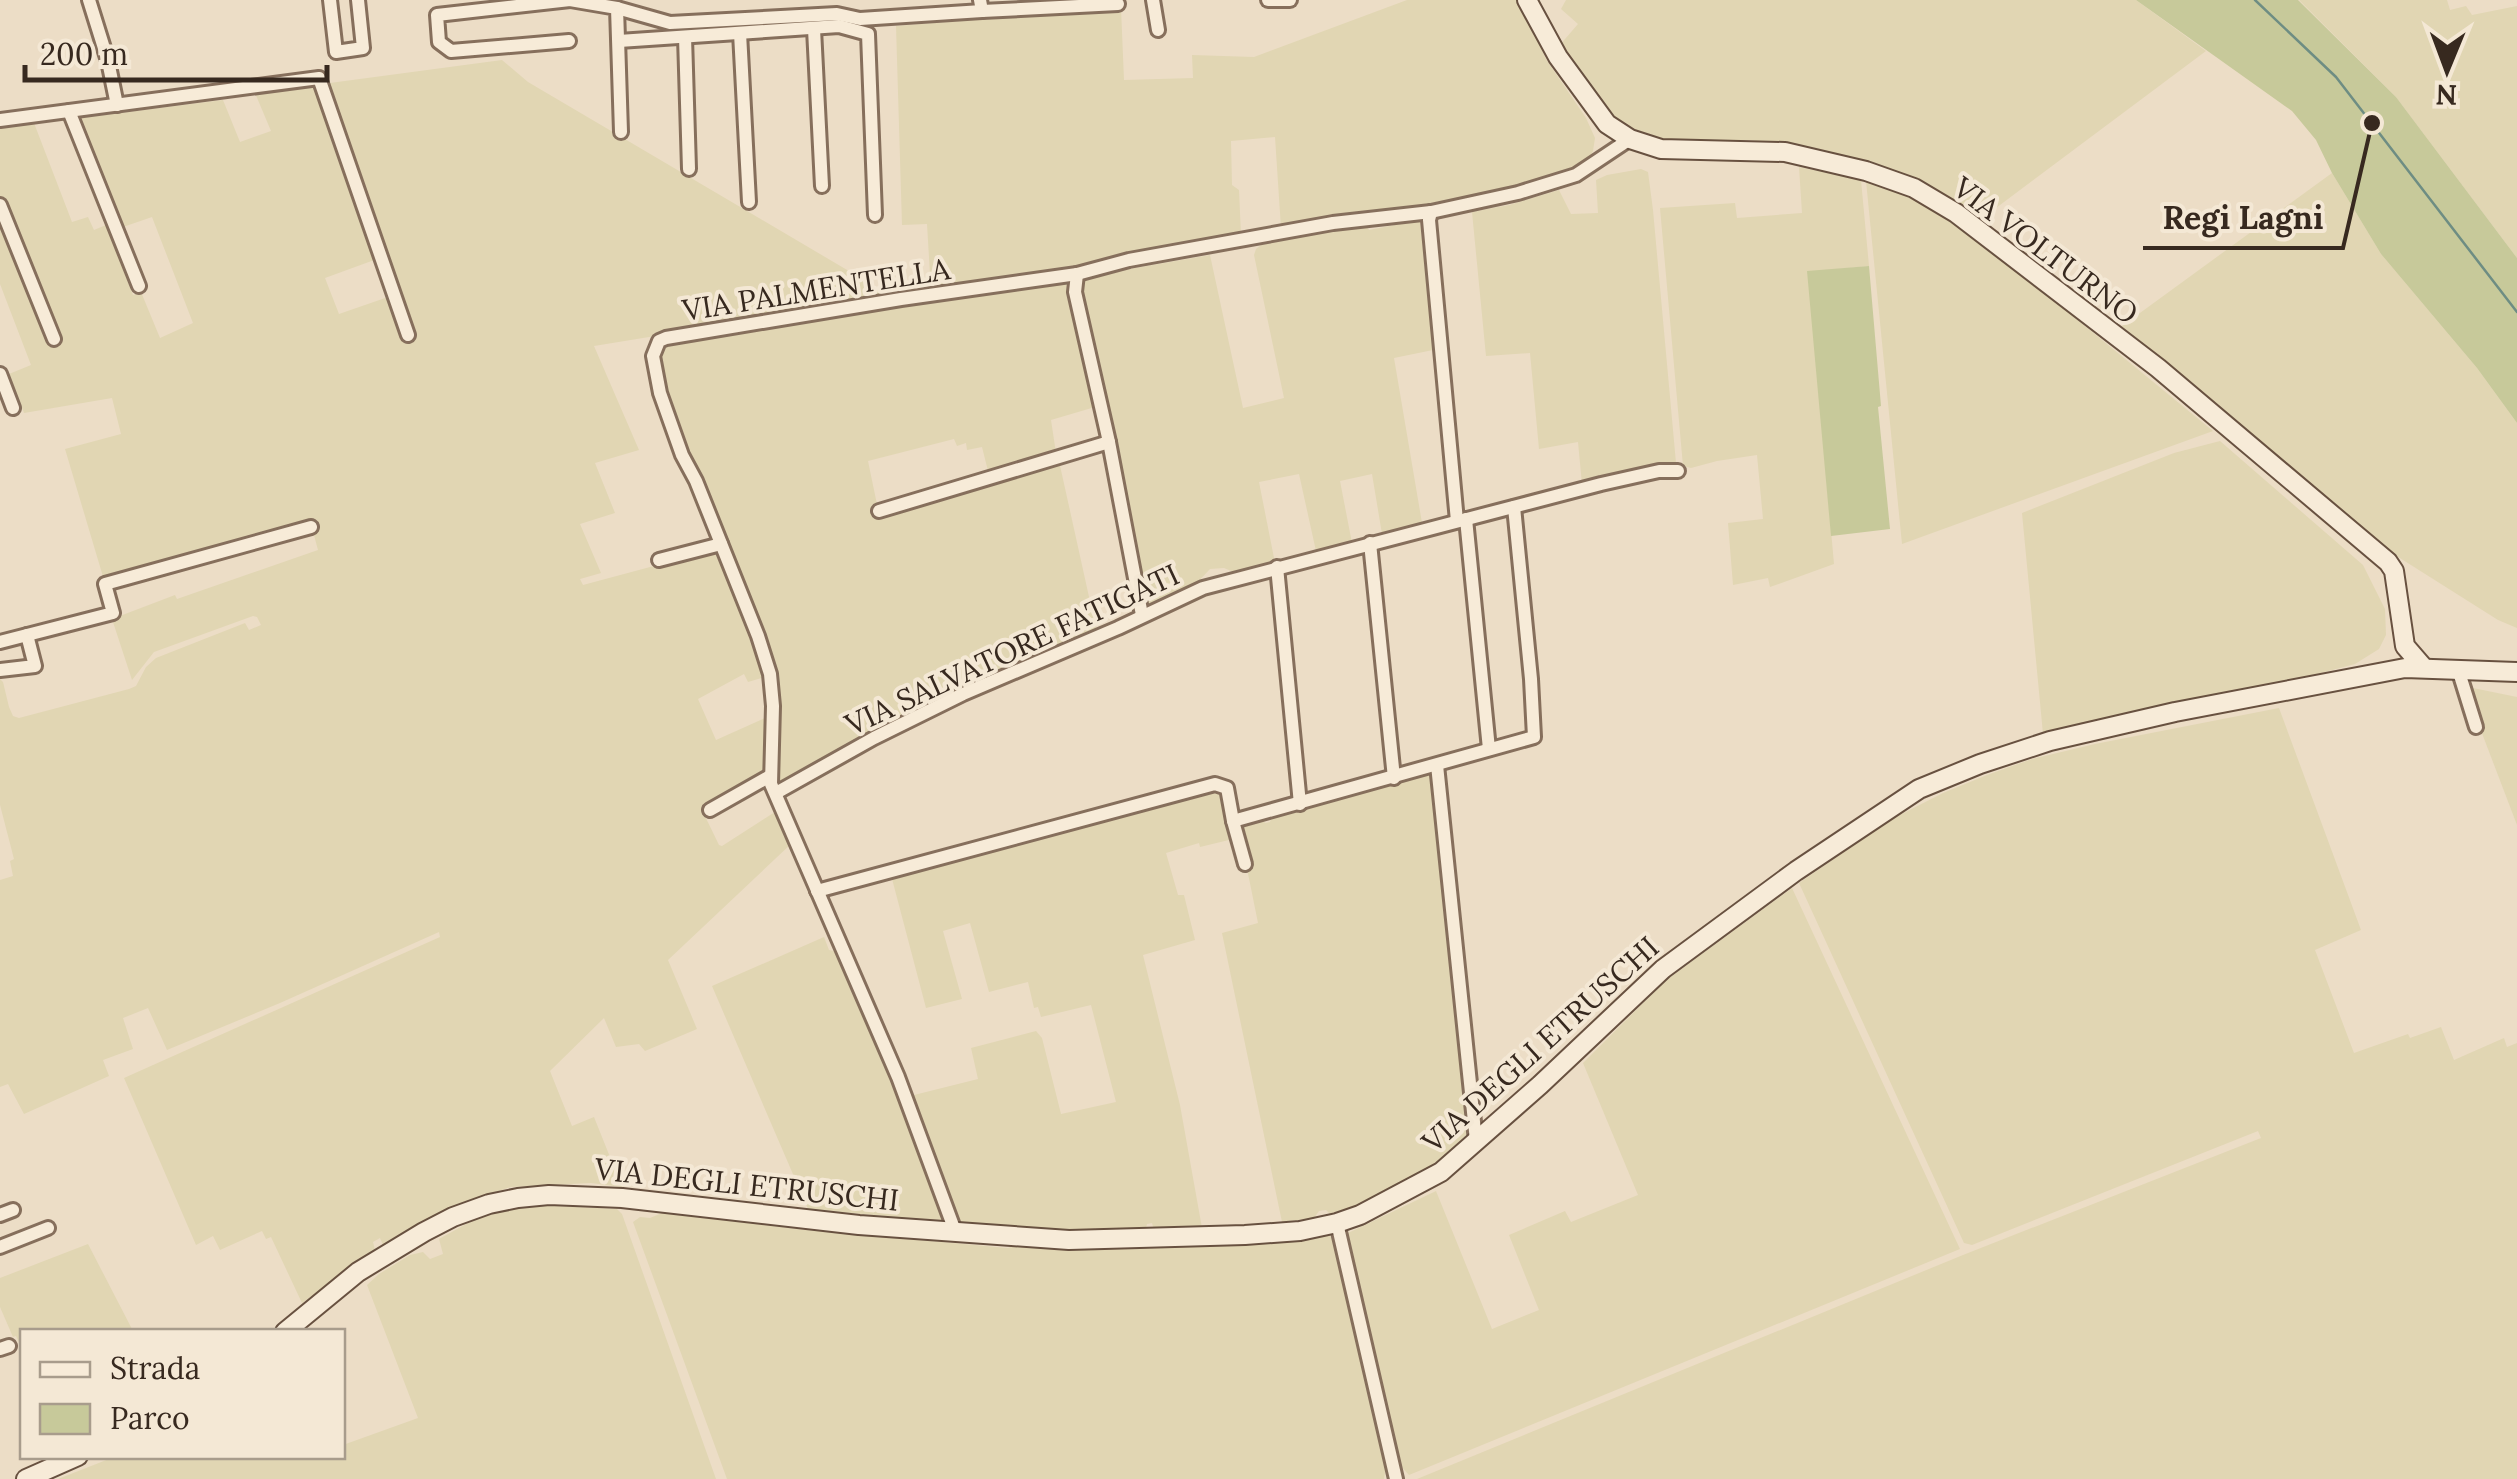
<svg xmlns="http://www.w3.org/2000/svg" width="2517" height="1479" viewBox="0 0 2517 1479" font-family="Lora,serif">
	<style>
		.farmland { fill: #e1d6b3; fill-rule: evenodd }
		.green { fill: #c7c99a }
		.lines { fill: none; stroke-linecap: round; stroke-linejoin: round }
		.stream { stroke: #6e8d83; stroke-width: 2.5 }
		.street-casing { stroke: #866f5c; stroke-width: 18 }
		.secondary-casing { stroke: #685140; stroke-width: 22 }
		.street { stroke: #f7ebd8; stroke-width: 12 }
		.secondary { stroke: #f7ebd8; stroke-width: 18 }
		.labels { text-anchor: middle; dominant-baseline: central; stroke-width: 8; stroke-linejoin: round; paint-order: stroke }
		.street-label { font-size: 30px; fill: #37291f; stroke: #f4e8d5 }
		.leader { fill: none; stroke: #37291f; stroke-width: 4 }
		.callout-dot { fill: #37291f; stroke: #f4e8d5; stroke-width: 4 }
		.callout-label { font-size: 32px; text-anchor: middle; font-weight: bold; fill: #37291f; stroke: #f4e8d5; stroke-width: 8; stroke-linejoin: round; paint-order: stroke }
	</style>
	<rect width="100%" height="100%" fill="#ecddc6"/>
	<g class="farmland">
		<polygon points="1407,0 1518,0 1546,59 1586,118 1595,138 1593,151 1587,164 1498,191 1409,209 1281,228 1275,137 1231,141 1232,185 1239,190 1241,235 1077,268 931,291 927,224 902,225 896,26 1121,8 1124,80 1193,78 1192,55 1254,57"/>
		<polygon points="1566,0 2136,0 2206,51 1984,217 1921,181 1831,152 1750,140 1662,141 1640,134 1614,119 1559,46 1578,24 1561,9"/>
		<polygon points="2299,0 2447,0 2450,10 2466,6 2472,15 2517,6 2517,258 2396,97"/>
		<path d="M502,60L528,82L893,297L594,346L639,450L595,463L615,513L580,524L601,573L580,579L583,585L706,552L716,551L722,556L756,646L765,677L748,682L744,674L698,699L716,740L765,718L766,767L758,780L703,812L719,845L722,846L775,812H780L792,843L668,960L697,1029L645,1051L639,1044L616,1047L604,1018L550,1071L572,1126L594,1117L622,1187L591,1183L511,1187L459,1204L383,1245L380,1238L373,1242L375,1250L302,1303L271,1237L266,1239L262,1231L220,1250L213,1236L196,1245L124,1078L440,937L439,932L280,1003L167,1050L148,1008L123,1018L133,1049L103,1060L109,1076L24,1114L8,1084L0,1087V880L13,876L10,861L14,859L0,805V679L3,682L9,707L13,716L19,718L129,689L136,686L146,667L156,658L245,623L249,630L261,625L257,617L253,616L154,652L132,680L112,619L175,595L177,599L318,550L311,524L104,580L65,449L121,434L112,398L24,413L9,374L31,365L0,284V127L34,123L72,222L88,217L94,230L106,225L133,295L141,292L160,338L193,323L152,217L123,227L80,118L223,100L240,142L271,131L255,93ZM377,259L391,296L339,314L325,278Z"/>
		<polygon points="1799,167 1861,180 1869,266 1808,272 1834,564 1770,587 1768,578 1733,585 1728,523 1763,519 1757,455 1717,461 1691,468 1683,466 1660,208 1735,203 1737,218 1802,213"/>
		<polygon points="1641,169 1648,172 1653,210 1676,463 1582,484 1578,442 1539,449 1530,353 1486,356 1472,212 1509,205 1559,190 1571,214 1598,213 1596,180 1607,175"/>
		<polygon points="2332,173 2381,254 2477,368 2517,423 2517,628 2498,620 2384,548 2118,329"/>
		<polygon points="1866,181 1894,190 1944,215 1991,249 2213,431 1902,544"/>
		<polygon points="1420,220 1433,350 1394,358 1422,523 1382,534 1372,474 1340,481 1352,543 1316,551 1299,474 1259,482 1275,563 1236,573 1224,568 1210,569 1194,586 1150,606 1146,605 1084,324 1081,283 1085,279 1101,274 1210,255 1243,408 1284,398 1254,255 1256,249 1261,245 1366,224 1369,230"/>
		<polygon points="1066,280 1095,407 1051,420 1056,453 989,475 982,447 967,450 966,443 957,446 954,439 868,461 879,514 1059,461 1097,633 778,787 775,780 777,708 701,488 656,367 661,344 882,306 974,295"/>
		<polygon points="2220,441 2363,565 2385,609 2386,635 2379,649 2355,664 2279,684 2088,723 2043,734 2022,513 2174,453"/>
		<polygon points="2473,688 2517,697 2517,825 2475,715"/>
		<polygon points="2279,708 2361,930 2315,950 2354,1053 2408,1034 2410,1038 2441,1027 2454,1060 2504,1038 2507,1047 2517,1043 2517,1479 1417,1479 1963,1255 2261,1138 2258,1131 1972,1245 1964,1243 1799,883 1892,819 1943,793 1987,775 2032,759 2095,744"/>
		<polygon points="1432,772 1470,1139 1430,1166 1363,1203 1330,1214 1326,1210 1319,1211 1314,1218 1282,1222 1222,933 1258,923 1238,824 1262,818 1265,823 1270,822 1272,814"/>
		<polygon points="1221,791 1233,839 1200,847 1199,843 1166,853 1178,895 1184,895 1195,940 1143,955 1180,1105 1202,1228 1154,1230 1152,1223 1147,1224 1145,1232 1141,1233 959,1224 910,1096 978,1079 971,1048 1036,1031 1042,1038 1061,1114 1116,1102 1091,1005 1041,1017 1038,1007 1034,1008 1028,982 989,992 970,923 943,931 962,999 926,1008 891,875 1147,808 1150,809"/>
		<polygon points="1792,888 1960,1249 1409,1475 1397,1462 1347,1238 1348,1233 1436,1191 1492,1329 1539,1310 1509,1235 1565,1211 1571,1222 1638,1195 1583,1063 1665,981"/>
		<polygon points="824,937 829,950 838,952 949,1222 808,1209 712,986"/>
		<polygon points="536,1205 617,1209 622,1214 716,1479 58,1479 114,1457 342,1456 343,1445 418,1418 367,1285 379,1274 410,1255 423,1252 430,1259 443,1254 439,1239 477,1218 512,1208"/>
		<polygon points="662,1213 808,1230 1008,1248 1016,1245 1082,1250 1139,1248 1295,1241 1329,1235 1335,1242 1378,1420 1386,1467 1384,1479 727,1479 633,1222 640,1217 650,1218"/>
		<polygon points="88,1244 133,1331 22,1332 22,1349 16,1336 13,1337 0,1307 0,1278"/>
	</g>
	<g class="green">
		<polygon points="2136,0 2298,0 2396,97 2517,258 2517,423 2477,368 2381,254 2332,173 2316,140 2292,111"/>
		<polygon points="1869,266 1881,406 1878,407 1890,529 1831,536 1807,271"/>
	</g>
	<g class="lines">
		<polyline class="stream" points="2255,0 2336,77 2517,312"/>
		<g class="street-casing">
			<g id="street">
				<polyline points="89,0 108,61 117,105"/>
				<polyline points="330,0 336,52 363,48 358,0"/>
				<polyline points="570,0 617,8 621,132"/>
				<polyline points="1153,0 1158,30"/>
				<polyline points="1268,0 1290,0"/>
				<polyline points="617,8 670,23 837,14 860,19 982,11 980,0"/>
				<polyline points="982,11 1118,4"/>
				<polyline points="814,29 822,186"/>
				<polyline points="740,33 749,202"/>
				<polyline points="685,37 689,169"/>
				<polyline points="569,41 451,51 439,42 437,15 570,0"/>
				<polyline points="619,41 839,26 868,34 875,215"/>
				<polyline points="69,111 139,286"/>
				<polyline points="0,120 319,78 408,335"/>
				<polyline points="0,205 54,339"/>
				<polyline points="1431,212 1429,220 1457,521"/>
				<polyline points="1077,274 1075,292 1109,442 1142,615"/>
				<polyline points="0,374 13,408"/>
				<polyline points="879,511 1109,442"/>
				<polyline points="1466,519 1489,749"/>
				<polyline points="1370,543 1394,778"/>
				<polyline points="659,560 721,544"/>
				<polyline points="1277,567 1300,804"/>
				<polyline points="0,642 113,613 105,584 311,527"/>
				<polyline points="2458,669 2476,727"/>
				<polyline points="0,670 35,666 27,635"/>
				<polyline points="1437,765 1476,1141"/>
				<polyline points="776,793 874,738 963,694 1118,628 1203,588 1601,484 1659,471 1678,471"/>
				<polyline points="710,810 770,776"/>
				<polyline points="1233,821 1245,864"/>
				<polyline points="817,891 1215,784 1227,788 1233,821 1534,737 1531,679 1514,507"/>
				<polyline points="0,1215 13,1210"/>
				<polyline points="1337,1223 1396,1479"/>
				<polyline points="955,1231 898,1077 771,784 773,706 770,674 758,636 696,481 682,455 660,393 653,356 659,341 666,338 901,299 1077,274 1129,260 1333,223 1431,212 1518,193 1576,175 1630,139"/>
				<polyline points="0,1247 48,1228"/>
				<polyline points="0,1349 9,1346"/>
			</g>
		</g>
		<g class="secondary-casing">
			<g id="secondary">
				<polyline points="1527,0 1558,57 1607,124 1630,139 1661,149 1785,152 1866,171 1914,188 1956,213 2158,368 2388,562 2394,571 2405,646 2424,668"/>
				<polyline points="285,1332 358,1272 424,1232 453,1217 489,1204 518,1198 549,1195 622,1198 859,1225 1069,1240 1245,1235 1300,1231 1337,1223 1360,1215 1441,1172 1540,1085 1663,969 1796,871 1919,789 1980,764 2050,741 2175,712 2405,668 2517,672"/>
				<polyline points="26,1479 78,1456"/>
			</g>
		</g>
		<use href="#street" class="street"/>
		<use href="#secondary" class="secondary"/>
	</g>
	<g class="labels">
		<g class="street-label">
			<text transform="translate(2046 250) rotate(37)">VIA VOLTURNO</text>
			<text transform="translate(816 289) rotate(-9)">VIA PALMENTELLA</text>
			<text transform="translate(1012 649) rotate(-25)">VIA SALVATORE FATIGATI</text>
			<text transform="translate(1540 1044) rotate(-42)">VIA DEGLI ETRUSCHI</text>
			<text transform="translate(747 1184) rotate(6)">VIA DEGLI ETRUSCHI</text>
		</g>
	</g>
	<path class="leader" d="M2372 123L2343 248H2143"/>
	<circle class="callout-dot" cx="2372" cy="123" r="10"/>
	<g class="callout-label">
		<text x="2243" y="229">Regi Lagni</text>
	</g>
	<rect x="20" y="1329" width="325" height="130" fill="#f4e8d5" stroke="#a89c8c" stroke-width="2.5"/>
	<rect x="40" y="1362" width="50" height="15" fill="#f7ebd8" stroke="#a89c8c" stroke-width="2.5"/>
	<text x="110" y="1379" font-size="30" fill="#37291f">Strada</text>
	<rect x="40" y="1404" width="50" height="30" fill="#c7c99a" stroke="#a89c8c" stroke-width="2.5"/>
	<text x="110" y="1429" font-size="30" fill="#37291f">Parco</text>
	<g transform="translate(2447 70) rotate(181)" stroke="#f4e8d5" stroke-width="8" paint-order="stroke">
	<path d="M0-8L18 38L0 25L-18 38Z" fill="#37291f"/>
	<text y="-15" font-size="28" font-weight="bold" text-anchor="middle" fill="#37291f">N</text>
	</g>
	<path d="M25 65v15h302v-15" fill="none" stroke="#37291f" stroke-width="5"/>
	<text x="40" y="65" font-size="30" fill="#37291f" stroke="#f4e8d5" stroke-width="8" paint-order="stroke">200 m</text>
</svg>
